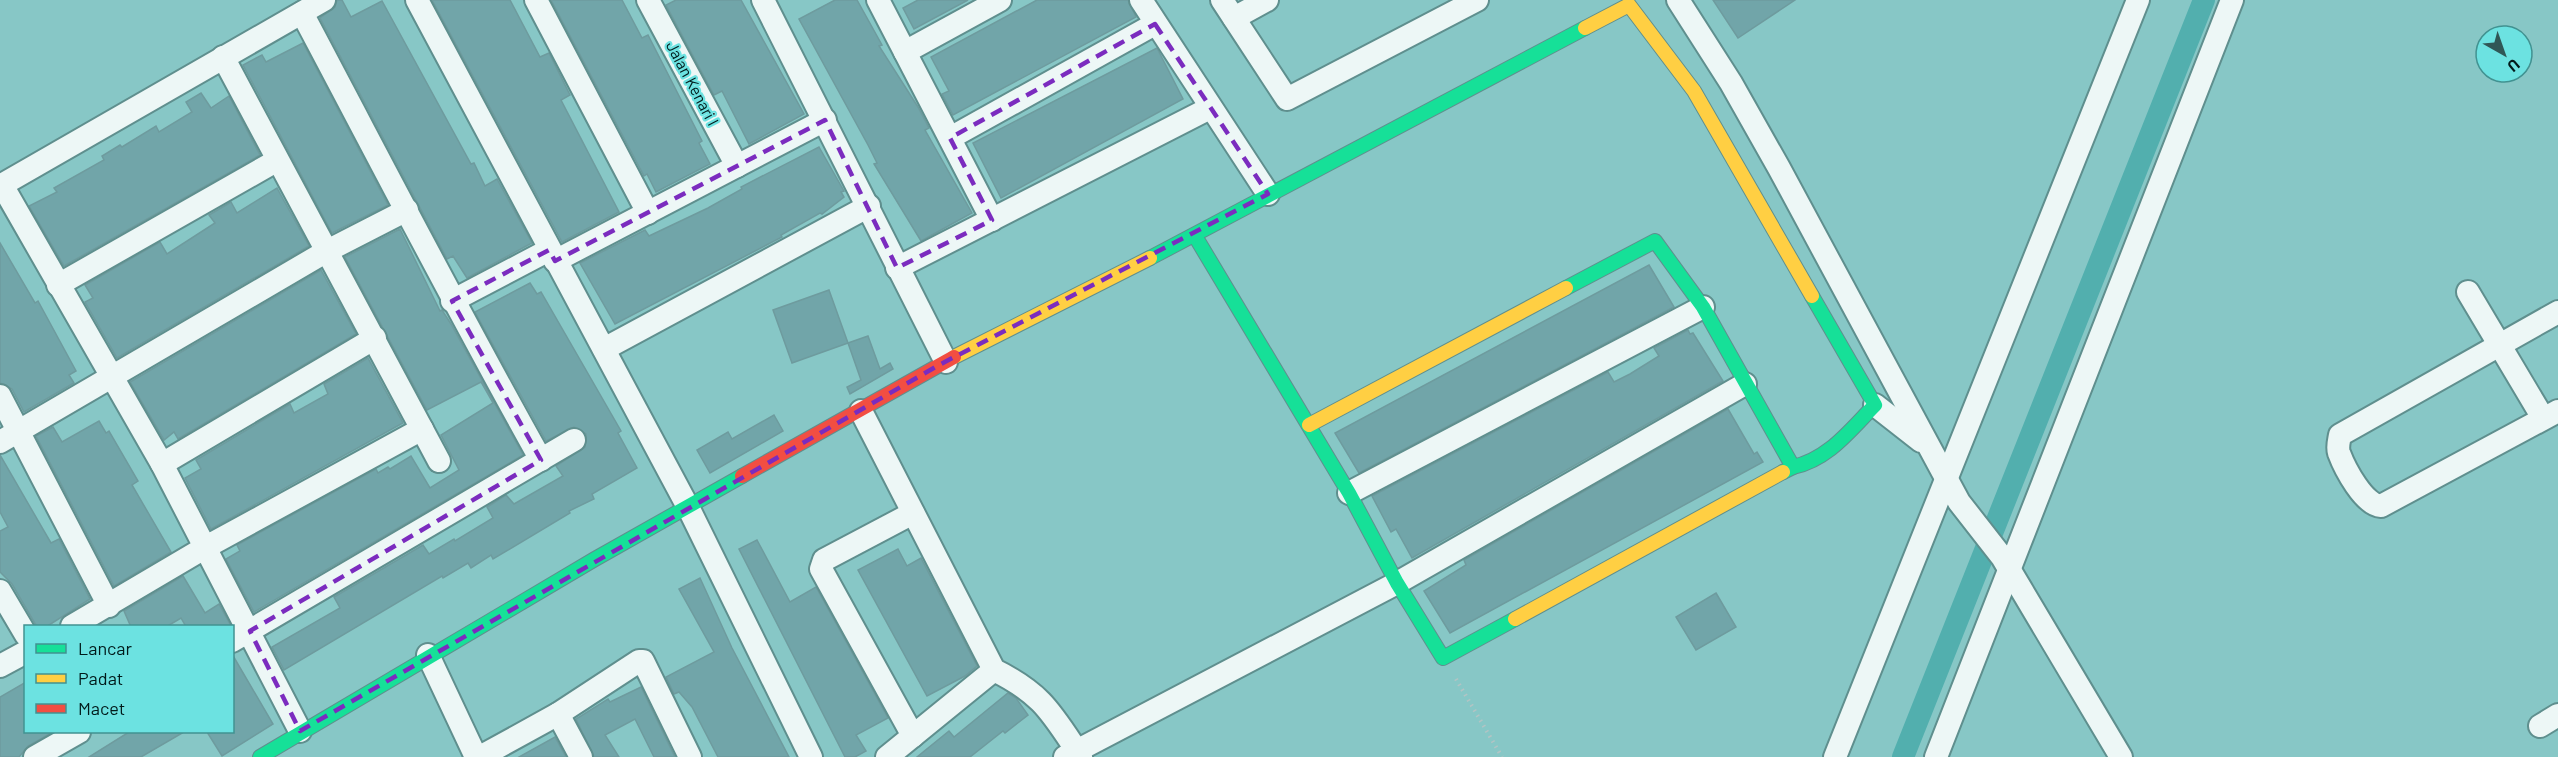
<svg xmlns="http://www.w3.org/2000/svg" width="2558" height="757" viewBox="0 0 2558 757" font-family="Barlow,sans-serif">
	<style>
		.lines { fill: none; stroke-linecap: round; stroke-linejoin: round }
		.canal { stroke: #52afae; stroke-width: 22 }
		.building { fill: #71a5a9; stroke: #6e9b9e; stroke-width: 1.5 }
		.street-casing { stroke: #5f8f8e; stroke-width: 26 }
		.fast-casing { stroke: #5f8f8e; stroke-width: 16 }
		.slow-casing { stroke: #5f8f8e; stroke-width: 16 }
		.jam-casing { stroke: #5f8f8e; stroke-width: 16 }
		.path { stroke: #b2c4c4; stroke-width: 4; stroke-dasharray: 1.5 4.5; stroke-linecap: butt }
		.street { stroke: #edf7f6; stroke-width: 22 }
		.fast { stroke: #16e098; stroke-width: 14 }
		.slow { stroke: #ffcf43; stroke-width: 14 }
		.jam { stroke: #f24e42; stroke-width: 14 }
		.marked { fill: none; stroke: #7b2cbf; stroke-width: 4.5; stroke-dasharray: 12 8; stroke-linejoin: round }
		.labels { text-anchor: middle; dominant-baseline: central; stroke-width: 4.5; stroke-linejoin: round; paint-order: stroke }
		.street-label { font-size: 16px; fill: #011a1a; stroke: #6ce2e1 }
	</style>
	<rect width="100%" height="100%" fill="#87c7c6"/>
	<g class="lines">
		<polyline class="canal" points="1903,757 2204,0"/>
	</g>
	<g class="building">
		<polygon points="337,0 342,0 351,17 382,1 471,164 474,163 485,186 497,179 532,243 467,278 453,256 447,259 320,18 335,7"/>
		<polygon points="432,0 510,0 540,57 549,53 570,95 561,100 619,212 562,242"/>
		<polygon points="551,0 622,0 642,38 648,35 702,141 699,143 710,164 656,192 647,174 644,176"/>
		<polygon points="676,0 741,0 804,114 749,144 722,91 714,95 666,5"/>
		<polygon points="835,0 857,0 882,45 879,46 918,107 929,128 925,130 972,213 921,241 874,164 877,163 868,145 799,19"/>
		<polygon points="918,0 968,0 914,29 903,8"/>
		<polygon points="1037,0 1128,0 1136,17 953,115 942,94 949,91 931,57"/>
		<polygon points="1713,0 1795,0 1738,38"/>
		<polygon points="303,43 388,205 332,233 243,65 262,55 266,62"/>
		<polygon points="1157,48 1183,99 1001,198 973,143"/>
		<polygon points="201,93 211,108 229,96 260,155 64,266 29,206 57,192 54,188 104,160 102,156 120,145 122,147 156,126 159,132 192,112 186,102"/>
		<polygon points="819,147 844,191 841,192 844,197 822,214 820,213 781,235 782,237 615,324 580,263 645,230 649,236 708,208 742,189 741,187"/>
		<polygon points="277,188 309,246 117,358 85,302 93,298 85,285 160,242 167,254 215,223 209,215 231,202 237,213"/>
		<polygon points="400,229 440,311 442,310 451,324 523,455 254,612 226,559 240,551 237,545 376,469 378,473 388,467 390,469 411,456 430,488 459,470 441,435 493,403 481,382 427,410 345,257"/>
		<polygon points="0,243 35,303 38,301 76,371 69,375 74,383 24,412 12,389 0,383"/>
		<polygon points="1649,265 1674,307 1359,473 1335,433"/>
		<polygon points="321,270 356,334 178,439 174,432 164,440 130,382"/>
		<polygon points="530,283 537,294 541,292 621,431 618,433 637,468 592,494 594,499 569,511 570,513 493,559 491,555 471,568 468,563 443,578 442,576 284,670 272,647 340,608 334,597 423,545 429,554 454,539 455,541 493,518 487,507 506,495 514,504 563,476 556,466 585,447 586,434 574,427 546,441 475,312"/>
		<polygon points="829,290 848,343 792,363 773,310"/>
		<polygon points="1688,330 1690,334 1693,333 1723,381 1412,558 1396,529 1391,532 1372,496 1608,372 1614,382 1630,374 1659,356 1654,348"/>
		<polygon points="868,336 880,369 890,363 893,369 850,394 847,387 861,380 848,343"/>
		<polygon points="368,358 403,423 211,529 185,478 201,469 196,460 290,404 294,413 328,394 324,384"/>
		<polygon points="1728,409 1754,454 1757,452 1763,462 1450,633 1424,591 1466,565 1464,560"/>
		<polygon points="774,415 783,431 710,473 697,450 728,432 732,439"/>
		<polygon points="99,421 106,433 109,431 138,481 132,485 171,552 114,586 36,436 53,427 62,442"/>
		<polygon points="0,455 51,543 59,539 90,599 46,627 37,627 12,584 0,572 0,531 8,527 0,512"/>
		<polygon points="757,540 790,602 816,587 888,718 856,735 866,751 855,757 845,757 739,549"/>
		<polygon points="898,549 907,566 921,558 977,666 965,676 927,696 858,570"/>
		<polygon points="183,576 205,613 219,604 231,626 182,627 185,625 181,618 166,627 131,627 124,611"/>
		<polygon points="700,578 732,648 789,757 718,757 692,707 679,692 674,694 666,677 714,652 679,589"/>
		<polygon points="1716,593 1736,627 1696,650 1676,617"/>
		<polygon points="232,654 273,724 222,756 207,732 232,732"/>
		<polygon points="26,682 26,732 53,732 28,746 19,757 0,757 0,697"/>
		<polygon points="641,687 675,757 654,757 635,719 605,735 619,757 594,757 576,719 608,699 610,702"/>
		<polygon points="1008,693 1016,698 1028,715 1005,733 1003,731 970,757 917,757 949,731 954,737"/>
		<polygon points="129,732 184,732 141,757 89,757"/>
		<polygon points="555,737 566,757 519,757"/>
	</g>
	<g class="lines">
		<g class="street-casing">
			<g id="street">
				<polyline points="417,0 688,507 811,757"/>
				<polyline points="536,0 648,213"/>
				<polyline points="648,0 737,166"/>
				<polyline points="763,0 946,362"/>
				<polyline points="878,0 992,220"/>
				<polyline points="1141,0 1268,194"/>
				<polyline points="1222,0 1287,99 1477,0"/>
				<polyline points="1678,0 1731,83 1779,168 1959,502 2002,557 2121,757"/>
				<path d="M302,13C381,162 458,312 541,460"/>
				<polyline points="1234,18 1267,0"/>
				<polyline points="905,52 1000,0"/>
				<polyline points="223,57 439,461"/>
				<polyline points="950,138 1155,24"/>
				<polyline points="2,185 162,464 300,731"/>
				<polyline points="0,186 324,0"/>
				<polyline points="555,261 825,120"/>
				<polyline points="897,268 1210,108"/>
				<polyline points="58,285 276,161"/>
				<polyline points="2468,292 2543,418"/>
				<polyline points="452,301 549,250"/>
				<path d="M2558,312L2340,435C2339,441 2337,447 2339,453C2345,469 2364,505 2381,506L2558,411"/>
				<polyline points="604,349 869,206"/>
				<polyline points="0,396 109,606"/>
				<polyline points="1875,405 1921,441"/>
				<path d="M861,411L994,670C1043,694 1052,714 1081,757"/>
				<polyline points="0,442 327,251 407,210"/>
				<polyline points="162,464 375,338"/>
				<polyline points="1349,493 1703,307"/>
				<polyline points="0,591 26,635"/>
				<polyline points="72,626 206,547 422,429"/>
				<polyline points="232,641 574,440"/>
				<polyline points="428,655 476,757"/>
				<polyline points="0,666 26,652"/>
				<polyline points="558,714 581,757"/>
				<polyline points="2540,726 2558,715"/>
				<polyline points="913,736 821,569 824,560 913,513"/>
				<polyline points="35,757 79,732"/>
				<polyline points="480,757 558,714 639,661 643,661 690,757"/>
				<polyline points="887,757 994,670"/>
				<polyline points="1065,757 1397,583 1745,384"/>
				<polyline points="1835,757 2138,0"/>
				<polyline points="1936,757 2232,0"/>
			</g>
		</g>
		<g class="fast-casing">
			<g id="fast">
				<polyline points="1195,236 1349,493 1397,583 1443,658 1515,619"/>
				<polyline points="1150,258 1585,28"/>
				<polyline points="1566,288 1655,241 1703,307 1793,467 1783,472"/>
				<path d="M1793,467C1829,459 1850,430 1875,405L1812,296"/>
				<polyline points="260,757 595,559 742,476"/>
			</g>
		</g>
		<g class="slow-casing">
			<g id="slow">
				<polyline points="1585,28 1629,5 1694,91 1812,296"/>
				<polyline points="954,357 1150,258"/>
				<polyline points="1309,425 1566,288"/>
				<polyline points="1515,619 1783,472"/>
			</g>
		</g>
		<g class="jam-casing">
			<polyline id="jam" points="742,476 954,357"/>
		</g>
		<polyline class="path" points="1456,679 1502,757"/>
		<use href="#street" class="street"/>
		<use href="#fast" class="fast"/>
		<use href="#slow" class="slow"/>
		<use href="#jam" class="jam"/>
	</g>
	<path class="marked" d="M1155,24L1268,194L939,365L300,731L250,631L541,460L452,301L549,250L555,261L825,120L897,268L992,220L950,138Z"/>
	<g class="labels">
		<g class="street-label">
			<text transform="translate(693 83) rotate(62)">Jalan Kenari I</text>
		</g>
	</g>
	<rect x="24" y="625" width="210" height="108" fill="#6ce2e1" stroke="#419291" stroke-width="1.5"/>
	<rect x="36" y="644" width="30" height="9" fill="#16e098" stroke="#419291" stroke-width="1.5"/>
	<text x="78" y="655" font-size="18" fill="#011a1a">Lancar</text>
	<rect x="36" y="674" width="30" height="9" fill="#ffcf43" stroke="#419291" stroke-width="1.5"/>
	<text x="78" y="685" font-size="18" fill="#011a1a">Padat</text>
	<rect x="36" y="704" width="30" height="9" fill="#f24e42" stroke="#419291" stroke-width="1.5"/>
	<text x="78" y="715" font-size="18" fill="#011a1a">Macet</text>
	<g transform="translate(2504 54) rotate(140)"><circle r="28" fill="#6ce2e1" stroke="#419291" stroke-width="1.5"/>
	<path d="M0-4.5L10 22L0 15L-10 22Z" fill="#305756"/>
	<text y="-9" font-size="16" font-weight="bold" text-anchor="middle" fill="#011a1a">U</text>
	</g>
</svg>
